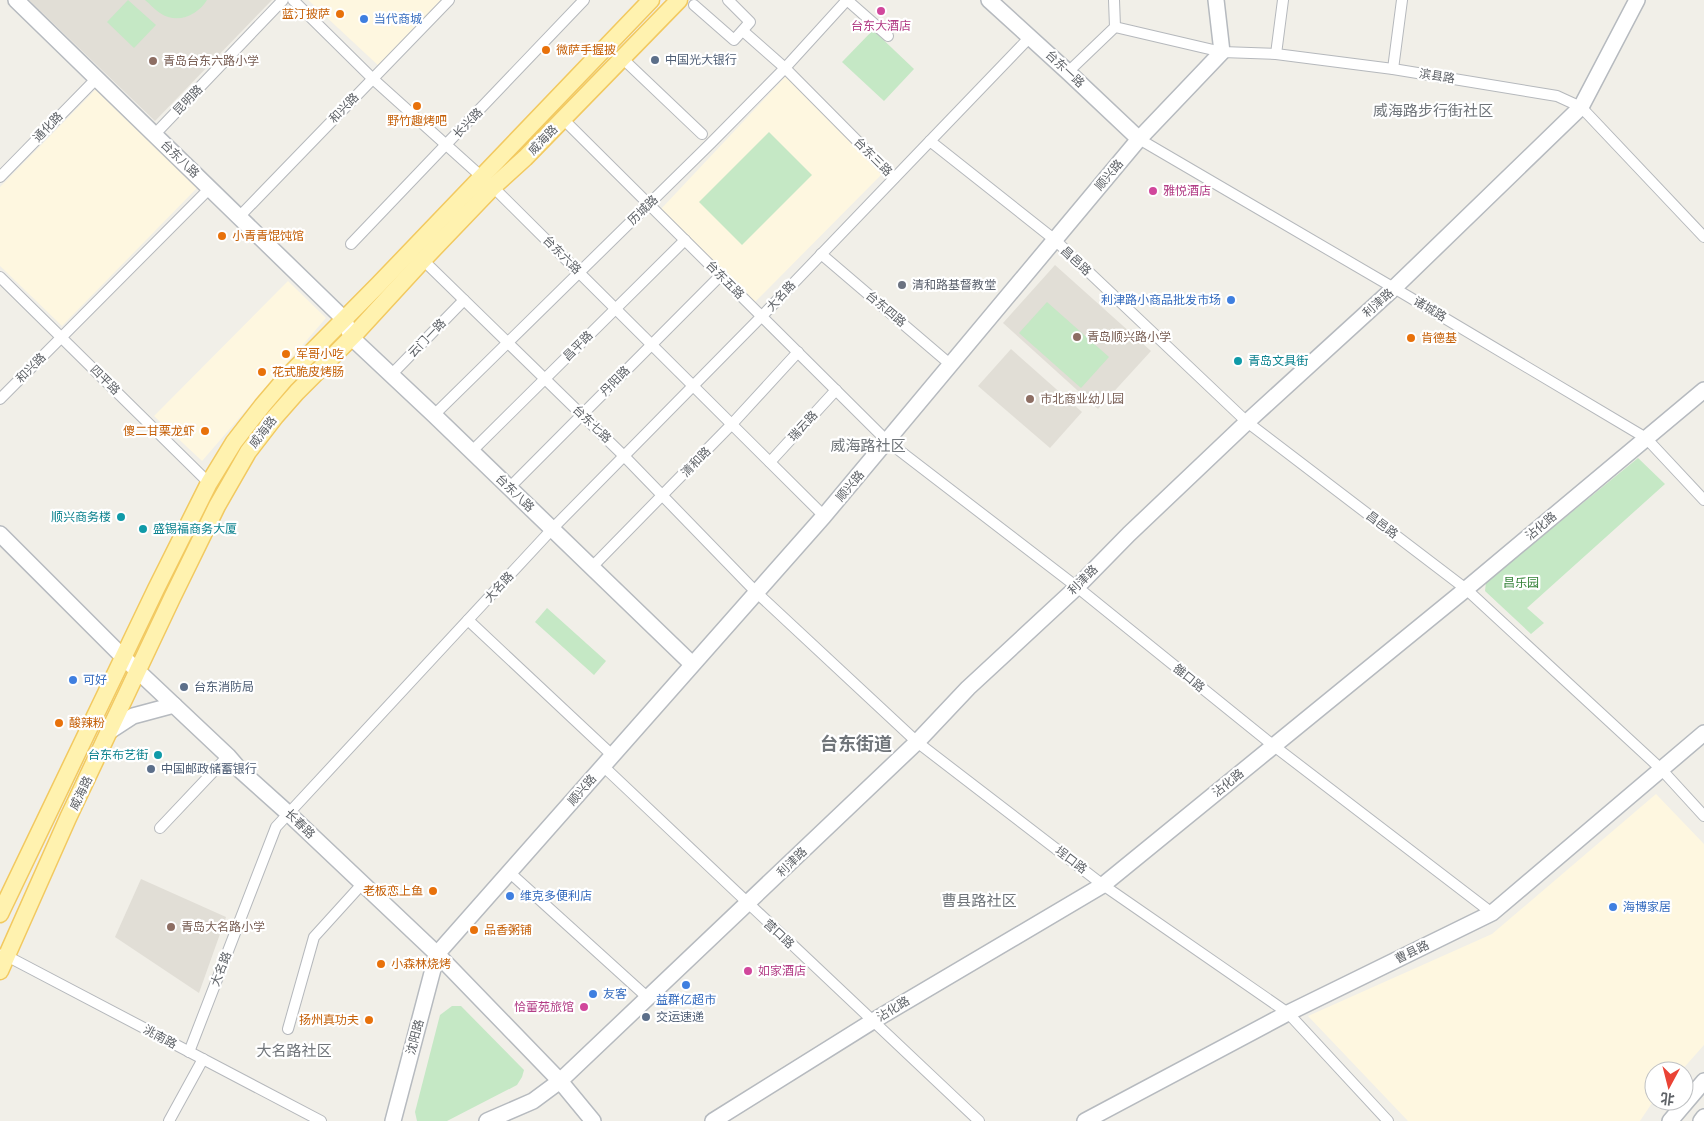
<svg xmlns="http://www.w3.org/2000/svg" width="1704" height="1121" viewBox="0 0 1704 1121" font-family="Raleway,'Noto Sans SC',sans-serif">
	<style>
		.commercial { fill: #fef7e0 }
		.education { fill: #e1ded6 }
		.green { fill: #c5e8c5 }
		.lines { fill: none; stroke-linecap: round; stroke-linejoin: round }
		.street-casing { stroke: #b5b8bc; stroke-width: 12 }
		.secondary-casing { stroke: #b6babf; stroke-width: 18 }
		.primary-casing { stroke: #f2c960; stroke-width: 19 }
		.street { stroke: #fff; stroke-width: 10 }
		.secondary { stroke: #fff; stroke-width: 15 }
		.primary { stroke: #fff2af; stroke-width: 16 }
		.hotel-dot { fill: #d1479c; stroke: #fff; stroke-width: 2 }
		.food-dot { fill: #e8710a; stroke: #fff; stroke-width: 2 }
		.shop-dot { fill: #3f7fe0; stroke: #fff; stroke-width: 2 }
		.service-dot { fill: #5c6f8a; stroke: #fff; stroke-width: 2 }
		.education-dot { fill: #8d6e63; stroke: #fff; stroke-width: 2 }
		.worship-dot { fill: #6b7280; stroke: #fff; stroke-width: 2 }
		.culture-dot { fill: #0f9aa8; stroke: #fff; stroke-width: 2 }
		.labels { text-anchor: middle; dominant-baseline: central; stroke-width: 4.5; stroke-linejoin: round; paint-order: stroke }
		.food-label { font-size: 12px; fill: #c56008; stroke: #fff; text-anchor: start }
		.shop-label { font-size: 12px; fill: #366cbe; stroke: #fff; text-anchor: start }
		.hotel-label { font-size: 12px; fill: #b23c85; stroke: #fff; text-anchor: start }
		.service-label { font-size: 12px; fill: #4e5e75; stroke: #fff; text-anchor: start }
		.education-label { font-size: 12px; fill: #785e54; stroke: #fff; text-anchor: start }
		.street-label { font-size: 12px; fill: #5f6368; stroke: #fff }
		.worship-label { font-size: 12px; fill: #5b616d; stroke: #fff; text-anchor: start }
		.culture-label { font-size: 12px; fill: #0d838f; stroke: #fff; text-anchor: start }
		.park-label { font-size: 12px; fill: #348238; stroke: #fff }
		.quarter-label { font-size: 15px; fill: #70757a; stroke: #fff }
		.district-label { font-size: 18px; font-weight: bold; fill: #70757a; stroke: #fff }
	</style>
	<rect width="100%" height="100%" fill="#f1efe8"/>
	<g class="commercial">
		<polygon points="308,0 448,0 382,69"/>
		<polygon points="786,76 882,174 755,302 661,209"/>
		<polygon points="96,89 197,188 62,326 0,266 0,187"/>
		<polygon points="288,281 326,318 202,461 154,416"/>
		<polygon points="1656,794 1704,844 1704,1045 1681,1071 1654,1071 1654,1100 1640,1121 1408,1121 1308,1016 1492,934"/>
	</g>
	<g class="education">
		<polygon points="29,0 272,0 155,121"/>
		<polygon points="1055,265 1151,351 1098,409 1003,323"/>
		<polygon points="1011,349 1082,412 1050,448 978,386"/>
		<polygon points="141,879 226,917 199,993 115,937"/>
	</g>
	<g class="green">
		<polygon points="128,0 156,25 134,48 107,22"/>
		<path d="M145,0H207C198,15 177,25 160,13C155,10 150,4 145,0Z"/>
		<polygon points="873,30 914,69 884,101 842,62"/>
		<polygon points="769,132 812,175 742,245 699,202"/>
		<polygon points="1047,302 1109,357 1081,388 1019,333"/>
		<polygon points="1638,458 1665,484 1527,608 1544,623 1531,634 1485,591 1486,582"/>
		<polygon points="547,608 606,661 594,675 535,622"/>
		<polygon points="452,1006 461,1006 524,1070 522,1077 517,1085 447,1121 417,1121 415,1112 440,1015"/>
	</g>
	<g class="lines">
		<g class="street-casing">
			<g id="street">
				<polyline points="293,0 373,79 493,187 824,516"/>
				<polyline points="847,0 888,36"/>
				<polyline points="694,5 734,40 750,22 728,0"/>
				<polyline points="1115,27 1222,52 1276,54 1393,69 1557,96 1581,107 1704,237"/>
				<polyline points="743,31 785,68 894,178"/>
				<polyline points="1276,54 1283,0"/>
				<polyline points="622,58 702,134"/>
				<polyline points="1393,69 1402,0"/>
				<polyline points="1068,72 1115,27 1114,0"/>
				<polyline points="563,119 887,441 1077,587 1274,746 1492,913"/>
				<polyline points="155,134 283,0"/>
				<polyline points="1139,139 1394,288 1646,438 1704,500"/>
				<polyline points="930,141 1030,37"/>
				<polyline points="0,177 97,78"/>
				<polyline points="239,217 449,0"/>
				<polyline points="351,244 584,0"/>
				<polyline points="821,254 951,365"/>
				<polyline points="423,260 624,456 756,592 917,742 1103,885 1288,1013 1388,1121"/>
				<polyline points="0,277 209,483"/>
				<polyline points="391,375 464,300"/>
				<polyline points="0,399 210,188"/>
				<polyline points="434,415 711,143 785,68 847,0"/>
				<polyline points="471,452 685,240"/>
				<polyline points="770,462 836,390"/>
				<polyline points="509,488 721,275"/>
				<polyline points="591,568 732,424 798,352"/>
				<polyline points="468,620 612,755"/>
				<polyline points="603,766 979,1121"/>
				<polyline points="160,828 228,756"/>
				<polyline points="509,872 647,997"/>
				<polyline points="3,954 321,1121"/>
				<polyline points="288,1029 314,937 363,883"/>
				<polyline points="189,1052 276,827 555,526 762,316 930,141 1055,240 1247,422 1466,589 1661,769 1704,816"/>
				<polyline points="169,1121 203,1059"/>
			</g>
		</g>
		<g class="secondary-casing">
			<g id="secondary">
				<polyline points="16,0 344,319 352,338 434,415 692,664"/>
				<polyline points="989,0 1068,72 1139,139"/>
				<polyline points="0,534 124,658 228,756 241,771 289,814 437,954 560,1081 593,1121"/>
				<polyline points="110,731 133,716 174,705"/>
				<polyline points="393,1121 437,954 824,516 1139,139 1222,52 1216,0"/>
				<polyline points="487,1121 533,1101 560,1081 917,742 968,688 1077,587 1129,534 1247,422 1394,288 1581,107 1637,0"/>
				<polyline points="713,1121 873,1021 1103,885 1466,589 1704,390"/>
				<polyline points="1085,1121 1288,1013 1492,913 1704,733"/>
				<polyline points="1670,1121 1704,1081"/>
				<polyline points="1701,1121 1704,1117"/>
			</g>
		</g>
		<g class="primary-casing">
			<g id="primary">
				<polyline points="0,914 156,589 209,483 234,442 262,406 285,379 378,285 651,0"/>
				<polyline points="0,971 68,818 172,598 217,506 248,452 275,417 297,392 355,334 423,260 493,187 525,158 679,0"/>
			</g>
		</g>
		<use href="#street" class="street"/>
		<use href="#secondary" class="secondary"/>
		<use href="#primary" class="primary"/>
	</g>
	<g class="hotel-dot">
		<circle cx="881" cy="11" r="5"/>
		<circle cx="1153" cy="191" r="5"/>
		<circle cx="748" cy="971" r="5"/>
		<circle cx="584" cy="1007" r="5"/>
	</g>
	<g class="food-dot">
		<circle cx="340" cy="14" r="5"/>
		<circle cx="546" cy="50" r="5"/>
		<circle cx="417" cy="106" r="5"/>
		<circle cx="222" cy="236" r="5"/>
		<circle cx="1411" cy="338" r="5"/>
		<circle cx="286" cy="354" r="5"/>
		<circle cx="262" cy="372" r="5"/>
		<circle cx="205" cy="431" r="5"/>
		<circle cx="59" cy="723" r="5"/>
		<circle cx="433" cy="891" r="5"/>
		<circle cx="474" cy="930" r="5"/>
		<circle cx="381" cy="964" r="5"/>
		<circle cx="369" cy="1020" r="5"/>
	</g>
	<g class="shop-dot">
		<circle cx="364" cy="19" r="5"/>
		<circle cx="1231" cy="300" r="5"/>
		<circle cx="73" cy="680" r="5"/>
		<circle cx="510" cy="896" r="5"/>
		<circle cx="1613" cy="907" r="5"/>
		<circle cx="686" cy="985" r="5"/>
		<circle cx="593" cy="994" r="5"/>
	</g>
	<g class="service-dot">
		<circle cx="655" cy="60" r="5"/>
		<circle cx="184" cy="687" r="5"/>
		<circle cx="151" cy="769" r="5"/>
		<circle cx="646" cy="1017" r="5"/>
	</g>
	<g class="education-dot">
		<circle cx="153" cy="61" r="5"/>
		<circle cx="1077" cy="337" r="5"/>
		<circle cx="1030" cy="399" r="5"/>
		<circle cx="171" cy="927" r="5"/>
	</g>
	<circle class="worship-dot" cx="902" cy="285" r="5"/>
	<g class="culture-dot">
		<circle cx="1238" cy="361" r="5"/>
		<circle cx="121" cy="517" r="5"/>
		<circle cx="143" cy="529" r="5"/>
		<circle cx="158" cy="755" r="5"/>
	</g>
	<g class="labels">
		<g class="food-label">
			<text x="330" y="14" text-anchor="end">蓝汀披萨</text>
			<text x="556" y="50">微萨手握披</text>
			<text x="417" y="121" text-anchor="middle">野竹趣烤吧</text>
			<text x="232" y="236">小青青馄饨馆</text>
			<text x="1421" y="338">肯德基</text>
			<text x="296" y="354">军哥小吃</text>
			<text x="272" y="372">花式脆皮烤肠</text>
			<text x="195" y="431" text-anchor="end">傻二甘栗龙虾</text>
			<text x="69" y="723">酸辣粉</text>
			<text x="423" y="891" text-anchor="end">老板恋上鱼</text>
			<text x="484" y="930">品香粥铺</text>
			<text x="391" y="964">小森林烧烤</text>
			<text x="359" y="1020" text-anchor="end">扬州真功夫</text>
		</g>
		<g class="shop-label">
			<text x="374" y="19">当代商城</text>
			<text x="1221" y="300" text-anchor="end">利津路小商品批发市场</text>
			<text x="83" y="680">可好</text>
			<text x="520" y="896">维克多便利店</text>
			<text x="1623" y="907">海博家居</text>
			<text x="603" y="994">友客</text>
			<text x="686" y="1000" text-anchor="middle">益群亿超市</text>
		</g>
		<g class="hotel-label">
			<text x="881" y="26" text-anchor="middle">台东大酒店</text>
			<text x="1163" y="191">雅悦酒店</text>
			<text x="758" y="971">如家酒店</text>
			<text x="574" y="1007" text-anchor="end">恰蕾苑旅馆</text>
		</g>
		<g class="service-label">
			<text x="665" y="60">中国光大银行</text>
			<text x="194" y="687">台东消防局</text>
			<text x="161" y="769">中国邮政储蓄银行</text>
			<text x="656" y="1017">交运速递</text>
		</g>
		<g class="education-label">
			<text x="163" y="61">青岛台东六路小学</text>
			<text x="1087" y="337">青岛顺兴路小学</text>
			<text x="1040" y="399">市北商业幼儿园</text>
			<text x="181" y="927">青岛大名路小学</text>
		</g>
		<g class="street-label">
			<text transform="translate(1065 69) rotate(43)">台东一路</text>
			<text transform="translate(1437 76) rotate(9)">滨县路</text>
			<text transform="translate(188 100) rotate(-46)">昆明路</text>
			<text transform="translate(344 108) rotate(-46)">和兴路</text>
			<text transform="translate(468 123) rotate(-46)">长兴路</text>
			<text transform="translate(48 127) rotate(-46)">通化路</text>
			<text transform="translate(543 140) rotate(-46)">威海路</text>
			<text transform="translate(873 157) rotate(45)">台东三路</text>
			<text transform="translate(180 159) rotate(44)">台东八路</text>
			<text transform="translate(1109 175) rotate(-50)">顺兴路</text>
			<text transform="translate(643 210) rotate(-44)">历城路</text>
			<text transform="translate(562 255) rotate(45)">台东六路</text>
			<text transform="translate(1076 261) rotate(43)">昌邑路</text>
			<text transform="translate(725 280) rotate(45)">台东五路</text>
			<text transform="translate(781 296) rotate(-47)">大名路</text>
			<text transform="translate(1378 303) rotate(-42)">利津路</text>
			<text transform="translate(886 309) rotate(40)">台东四路</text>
			<text transform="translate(1430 309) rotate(31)">诸城路</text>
			<text transform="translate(427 338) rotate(-46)">云门一路</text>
			<text transform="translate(578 346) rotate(-45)">昌平路</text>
			<text transform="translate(31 368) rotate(-45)">和兴路</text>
			<text transform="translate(105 380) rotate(45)">四平路</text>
			<text transform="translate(615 381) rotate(-45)">丹阳路</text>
			<text transform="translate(592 424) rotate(44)">台东七路</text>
			<text transform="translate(803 426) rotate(-47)">瑞云路</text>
			<text transform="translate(263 432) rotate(-52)">威海路</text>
			<text transform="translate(696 462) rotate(-46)">清和路</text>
			<text transform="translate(850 486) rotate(-50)">顺兴路</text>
			<text transform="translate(515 493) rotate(44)">台东八路</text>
			<text transform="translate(1382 525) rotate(37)">昌邑路</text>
			<text transform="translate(1541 526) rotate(-40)">沾化路</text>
			<text transform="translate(1083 580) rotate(-45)">利津路</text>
			<text transform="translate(499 587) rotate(-47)">大名路</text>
			<text transform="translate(1189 678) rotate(39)">雒口路</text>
			<text transform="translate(1228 783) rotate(-39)">沾化路</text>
			<text transform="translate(582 790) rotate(-49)">顺兴路</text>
			<text transform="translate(81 793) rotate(-64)">威海路</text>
			<text transform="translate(300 824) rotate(44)">长春路</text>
			<text transform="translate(1071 860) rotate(37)">埕口路</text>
			<text transform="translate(792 862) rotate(-44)">利津路</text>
			<text transform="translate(779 934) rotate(43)">营口路</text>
			<text transform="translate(1412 952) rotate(-26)">曹县路</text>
			<text transform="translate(221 969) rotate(-69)">大名路</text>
			<text transform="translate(893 1009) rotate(-31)">沾化路</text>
			<text transform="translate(160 1037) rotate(28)">洮南路</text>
			<text transform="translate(415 1037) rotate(-75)">沈阳路</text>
		</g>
		<g class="worship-label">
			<text x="912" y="285">清和路基督教堂</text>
		</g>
		<g class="culture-label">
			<text x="1248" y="361">青岛文具街</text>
			<text x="111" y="517" text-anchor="end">顺兴商务楼</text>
			<text x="153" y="529">盛锡福商务大厦</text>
			<text x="148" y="755" text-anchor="end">台东布艺街</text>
		</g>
		<g class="park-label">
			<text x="1521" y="583">昌乐园</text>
		</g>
		<g class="quarter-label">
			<text x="1433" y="111">威海路步行街社区</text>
			<text x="868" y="446">威海路社区</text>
			<text x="979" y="901">曹县路社区</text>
			<text x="294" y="1051">大名路社区</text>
		</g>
		<g class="district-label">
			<text x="856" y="743">台东街道</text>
		</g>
	</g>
	<g transform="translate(1669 1086) rotate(187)"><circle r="24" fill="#ffffff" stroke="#bfc1c3"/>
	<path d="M0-4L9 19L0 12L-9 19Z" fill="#ea4335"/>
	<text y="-8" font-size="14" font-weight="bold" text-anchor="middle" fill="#5f6368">北</text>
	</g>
</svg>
